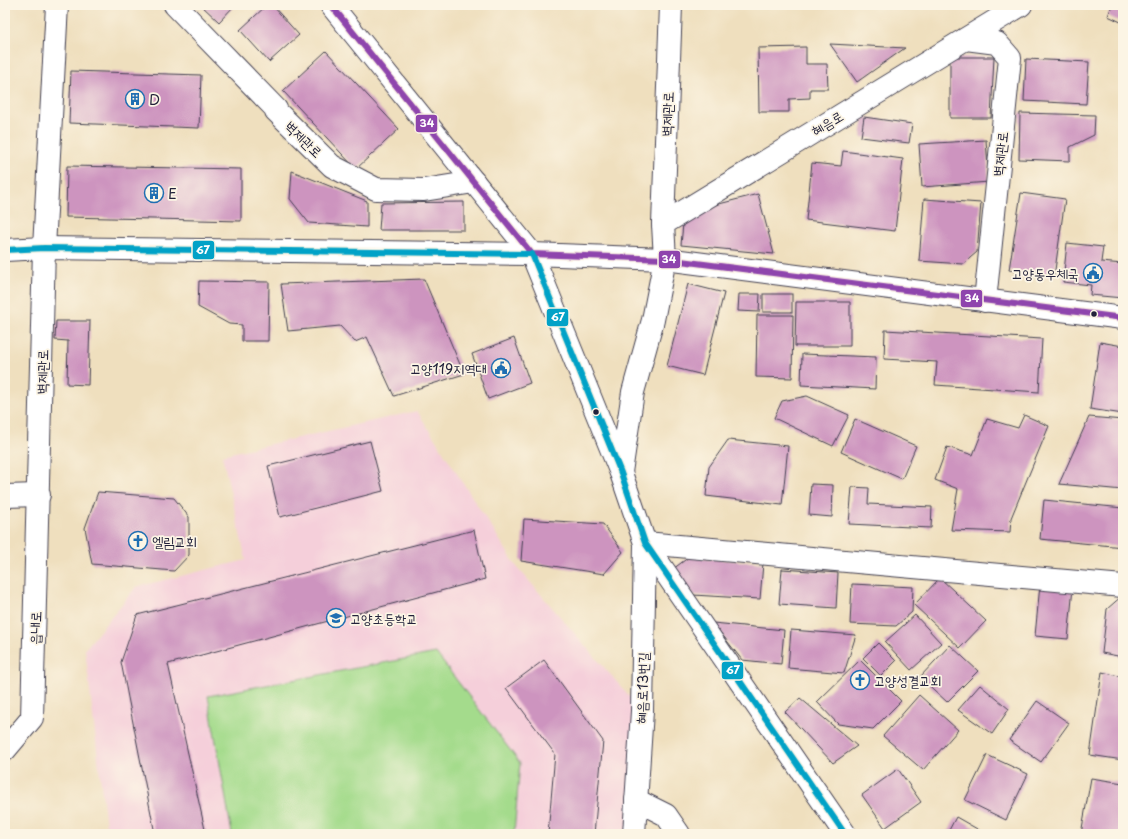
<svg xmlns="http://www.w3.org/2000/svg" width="1128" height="839" viewBox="0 0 1128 839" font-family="'Playpen Sans','Poor Story',sans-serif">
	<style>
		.built { fill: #f5cfda }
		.green { fill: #a4db8c; stroke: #637e64 }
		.building { fill: #cd94bf }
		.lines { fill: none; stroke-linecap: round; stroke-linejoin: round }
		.minor-casing { stroke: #413e4f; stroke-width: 24 }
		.minor { stroke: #fff; stroke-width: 22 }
		.bus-1-casing { stroke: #fcf5e5; stroke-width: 9 }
		.bus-2-casing { stroke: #fcf5e5; stroke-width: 9 }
		.bus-1 { stroke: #8e44ad; stroke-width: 6 }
		.bus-2 { stroke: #02a2c7; stroke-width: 6 }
		.bus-dot { fill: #22223b; stroke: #fcf5e5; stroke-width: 1.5 }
		.labels { text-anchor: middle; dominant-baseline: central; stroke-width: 3.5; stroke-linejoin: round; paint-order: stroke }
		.poi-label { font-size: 14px; fill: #22223b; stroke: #fcf5e5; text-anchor: start }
		.street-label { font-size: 14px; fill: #22223b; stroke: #fcf5e5 }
		.line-badge { stroke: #fcf5e5; stroke-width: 1.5 }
		.badge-label { font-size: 11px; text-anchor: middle; font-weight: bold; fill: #fff }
	</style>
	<rect width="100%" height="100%" fill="#fcf5e5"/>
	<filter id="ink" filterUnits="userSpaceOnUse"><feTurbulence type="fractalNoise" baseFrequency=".025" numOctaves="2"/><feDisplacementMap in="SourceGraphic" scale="8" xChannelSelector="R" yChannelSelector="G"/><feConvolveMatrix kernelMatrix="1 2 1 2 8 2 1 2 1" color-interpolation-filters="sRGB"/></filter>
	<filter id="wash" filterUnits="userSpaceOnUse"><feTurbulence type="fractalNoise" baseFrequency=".012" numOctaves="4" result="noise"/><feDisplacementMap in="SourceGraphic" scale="16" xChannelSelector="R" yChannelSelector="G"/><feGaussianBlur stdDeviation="0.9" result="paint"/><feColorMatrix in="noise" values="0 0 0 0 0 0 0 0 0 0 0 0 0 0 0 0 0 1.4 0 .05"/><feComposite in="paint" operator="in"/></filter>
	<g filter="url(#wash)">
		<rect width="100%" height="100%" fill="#efdfbe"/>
		<polygon class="built" points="417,411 517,567 642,711 634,834 107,834 85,649 136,587 246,560 222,455"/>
		<polygon class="green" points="436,653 520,763 514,834 232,834 208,696"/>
		<g id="blocks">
			<g class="building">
				<polygon points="201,5 235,5 219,22"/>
				<polygon points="267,5 272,5 299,35 269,62 240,30"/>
				<polygon points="1112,5 1123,5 1123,23 1108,16"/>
				<polygon points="830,44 905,48 857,82"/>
				<polygon points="806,47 806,64 827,64 828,89 810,89 810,98 789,99 789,112 759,112 758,48"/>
				<polygon points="326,51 399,129 356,169 283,91"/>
				<polygon points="950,57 994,57 991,118 950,118"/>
				<polygon points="1026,59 1089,62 1086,104 1024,101"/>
				<polygon points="71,71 201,75 199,128 69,123"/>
				<polygon points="1020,113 1095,115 1094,135 1070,147 1070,161 1019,159"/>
				<polygon points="864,117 912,124 909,143 861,137"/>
				<polygon points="986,140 989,182 922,187 919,144"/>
				<polygon points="843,151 903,159 895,231 806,220 812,163 841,166"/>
				<polygon points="67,166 241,169 241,221 66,217"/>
				<polygon points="292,171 367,201 367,227 309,223 290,199"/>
				<polygon points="1021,193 1065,199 1054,277 1009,270"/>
				<polygon points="758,194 774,254 681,245 684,213"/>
				<polygon points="924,199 981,203 977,252 963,264 919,261"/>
				<polygon points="464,202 464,230 379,230 381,203"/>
				<polygon points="1067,243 1103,247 1101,262 1123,264 1123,298 1090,295 1091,285 1063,282"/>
				<polygon points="424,279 464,374 394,396 367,337 355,342 340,326 288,331 281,284"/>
				<polygon points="199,281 269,282 268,341 242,341 242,325 229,324 198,307"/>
				<polygon points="688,284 724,293 703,375 667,366"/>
				<polygon points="739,294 760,294 759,312 738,311"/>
				<rect x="763" y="294" width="29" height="18"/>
				<polygon points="796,302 850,302 850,346 795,346"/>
				<polygon points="757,315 793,315 792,378 756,377"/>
				<polygon points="56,321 90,321 88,385 67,384 68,341 55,340"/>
				<polygon points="885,330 1042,339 1039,392 935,385 937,362 884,359"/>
				<polygon points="514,338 530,383 488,399 472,354"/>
				<polygon points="1100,342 1123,346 1123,414 1090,409"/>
				<polygon points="802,354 876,357 875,389 801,385"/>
				<polygon points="807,396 849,415 833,446 774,418 782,401"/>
				<polygon points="1024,415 1049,426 1011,518 1010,532 951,530 958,489 935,480 947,447 973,455 987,419 1018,428"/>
				<polygon points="1089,417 1123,420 1123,490 1059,484"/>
				<polygon points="855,419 916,446 902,479 841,452"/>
				<polygon points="728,440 788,446 782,505 706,496 709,467"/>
				<polygon points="370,441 383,491 280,517 268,466"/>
				<polygon points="811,484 833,485 832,517 809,515"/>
				<polygon points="852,487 869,488 868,504 932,507 931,528 849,524"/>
				<polygon points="98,492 174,498 189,517 189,555 174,571 92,564 85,528"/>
				<polygon points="1044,500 1123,508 1123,547 1040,539"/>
				<polygon points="524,519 603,524 623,552 604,574 521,561"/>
				<polygon points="474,530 485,579 168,664 206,834 155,834 121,662 137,615"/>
				<polygon points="689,557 763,563 760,599 693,595 673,569"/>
				<polygon points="782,569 838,573 836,608 779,604"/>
				<polygon points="940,578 986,621 960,648 914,605"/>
				<polygon points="852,584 913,587 912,612 896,626 850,624"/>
				<polygon points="1040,585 1073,588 1068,639 1035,636"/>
				<polygon points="1123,595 1123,657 1102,653 1107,609"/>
				<polygon points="915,615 941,643 911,670 885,642"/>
				<polygon points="713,623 784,630 781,664 742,660"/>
				<polygon points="791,630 856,635 844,673 788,668"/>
				<polygon points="878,643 896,661 881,676 863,658"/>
				<polygon points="950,645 978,671 947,702 920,677"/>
				<polygon points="544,660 603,741 594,834 548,834 555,754 506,688"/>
				<polygon points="860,660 901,701 873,729 838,724 817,702"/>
				<polygon points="1102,672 1123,677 1123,760 1090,755"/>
				<polygon points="980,685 1009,709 992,734 958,710"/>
				<polygon points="919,695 958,730 923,770 883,736"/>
				<polygon points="800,698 857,746 833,763 785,712"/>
				<polygon points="1037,701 1069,723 1041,762 1009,740"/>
				<polygon points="987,755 1028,774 1006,820 965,800"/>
				<polygon points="898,769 921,802 885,828 862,795"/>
				<polygon points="1091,778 1123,783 1123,834 1081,834"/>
				<polygon points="956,817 986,834 947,834"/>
			</g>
		</g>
	</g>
	<g filter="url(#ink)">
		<use href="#blocks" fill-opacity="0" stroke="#413e4f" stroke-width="1"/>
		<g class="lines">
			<g class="minor-casing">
				<g id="minor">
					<polyline points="175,5 276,109 276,111 332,166 376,189 424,190 474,182"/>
					<polyline points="331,5 532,254 665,259 1123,318"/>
					<polyline points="966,39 997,43 1010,58 985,301"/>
					<polyline points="663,224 671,5"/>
					<polyline points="5,250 44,248 532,254 621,473 645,543 845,834"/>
					<polyline points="621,472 633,392 653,320 665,259 663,224 1021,5"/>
					<polyline points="5,496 39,495"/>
					<polyline points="645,543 1123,586"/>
					<polyline points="5,750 32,718 44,248 57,5"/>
					<polyline points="636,800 666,815 679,834"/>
					<polyline points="634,834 642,711 645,543"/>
				</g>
			</g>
			<use href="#minor" class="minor"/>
			<g class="bus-1-casing">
				<polyline id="bus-1" points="331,5 532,254 665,259 1123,318"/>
			</g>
			<g class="bus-2-casing">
				<polyline id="bus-2" points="5,250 44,248 532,254 621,473 645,543 845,834"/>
			</g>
			<use href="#bus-1" class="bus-1"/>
			<use href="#bus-2" class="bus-2"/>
		</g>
	</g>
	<defs>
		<g id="building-ring" transform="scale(1)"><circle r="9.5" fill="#fcf5e5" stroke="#1f6fb2" stroke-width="1.5"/><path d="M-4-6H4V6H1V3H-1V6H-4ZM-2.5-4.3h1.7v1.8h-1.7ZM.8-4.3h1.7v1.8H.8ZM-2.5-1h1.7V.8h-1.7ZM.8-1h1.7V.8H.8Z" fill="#1f6fb2"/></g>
		<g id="civic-ring" transform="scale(1)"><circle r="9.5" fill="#fcf5e5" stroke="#1f6fb2" stroke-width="1.5"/><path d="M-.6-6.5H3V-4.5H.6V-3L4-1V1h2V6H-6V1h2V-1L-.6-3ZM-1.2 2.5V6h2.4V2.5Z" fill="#1f6fb2"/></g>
		<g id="church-ring" transform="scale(1)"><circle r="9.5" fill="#fcf5e5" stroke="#1f6fb2" stroke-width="1.5"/><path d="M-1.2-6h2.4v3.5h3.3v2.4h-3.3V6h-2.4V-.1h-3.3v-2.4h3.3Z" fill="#1f6fb2"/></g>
		<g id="school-ring" transform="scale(1)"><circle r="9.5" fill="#fcf5e5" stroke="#1f6fb2" stroke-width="1.5"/><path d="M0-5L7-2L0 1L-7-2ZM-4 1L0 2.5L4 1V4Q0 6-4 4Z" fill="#1f6fb2"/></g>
	</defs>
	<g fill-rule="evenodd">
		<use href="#building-ring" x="135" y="99"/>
		<use href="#building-ring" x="154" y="193"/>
		<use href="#civic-ring" x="1093" y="273"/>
		<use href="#civic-ring" x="501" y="368"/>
		<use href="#church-ring" x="138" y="541"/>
		<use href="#school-ring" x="336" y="618"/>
		<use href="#church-ring" x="860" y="680"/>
	</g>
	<g class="bus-dot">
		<circle cx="1094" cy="314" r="3.5"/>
		<circle cx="596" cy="412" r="3.5"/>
	</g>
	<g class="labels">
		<g class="poi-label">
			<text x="149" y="99">D</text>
			<text x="168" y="193">E</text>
			<text x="1079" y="273" text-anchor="end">고양동우체국</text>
			<text x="487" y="368" text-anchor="end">고양119지역대</text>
			<text x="152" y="541">엘림교회</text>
			<text x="350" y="618">고양초등학교</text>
			<text x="874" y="680">고양성결교회</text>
		</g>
		<g class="street-label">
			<text transform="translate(667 114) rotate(-88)">벽제관로</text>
			<text transform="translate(827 123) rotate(-31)">혜음로</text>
			<text transform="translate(304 139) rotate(44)">벽제관로</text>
			<text transform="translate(1000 154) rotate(-84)">벽제관로</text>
			<text transform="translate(42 372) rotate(-89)">벽제관로</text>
			<text transform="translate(35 628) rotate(-88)">읍내로</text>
			<text transform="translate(642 688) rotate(-88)">혜음로13번길</text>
		</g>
	</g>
	<g class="line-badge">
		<rect x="415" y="114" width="23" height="19" rx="4" fill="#8e44ad"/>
		<rect x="192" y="240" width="23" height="20" rx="4" fill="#02a2c7"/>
		<rect x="658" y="250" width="23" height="19" rx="4" fill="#8e44ad"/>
		<rect x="960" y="289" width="23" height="19" rx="4" fill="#8e44ad"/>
		<rect x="546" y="308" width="23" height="19" rx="4" fill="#02a2c7"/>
		<rect x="721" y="661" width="23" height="19" rx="4" fill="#02a2c7"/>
	</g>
	<g class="badge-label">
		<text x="427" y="127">34</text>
		<text x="203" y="254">67</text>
		<text x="669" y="263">34</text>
		<text x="972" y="302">34</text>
		<text x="558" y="321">67</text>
		<text x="733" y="674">67</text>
	</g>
	<rect width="1128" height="839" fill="none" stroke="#fcf5e5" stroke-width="20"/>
</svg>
